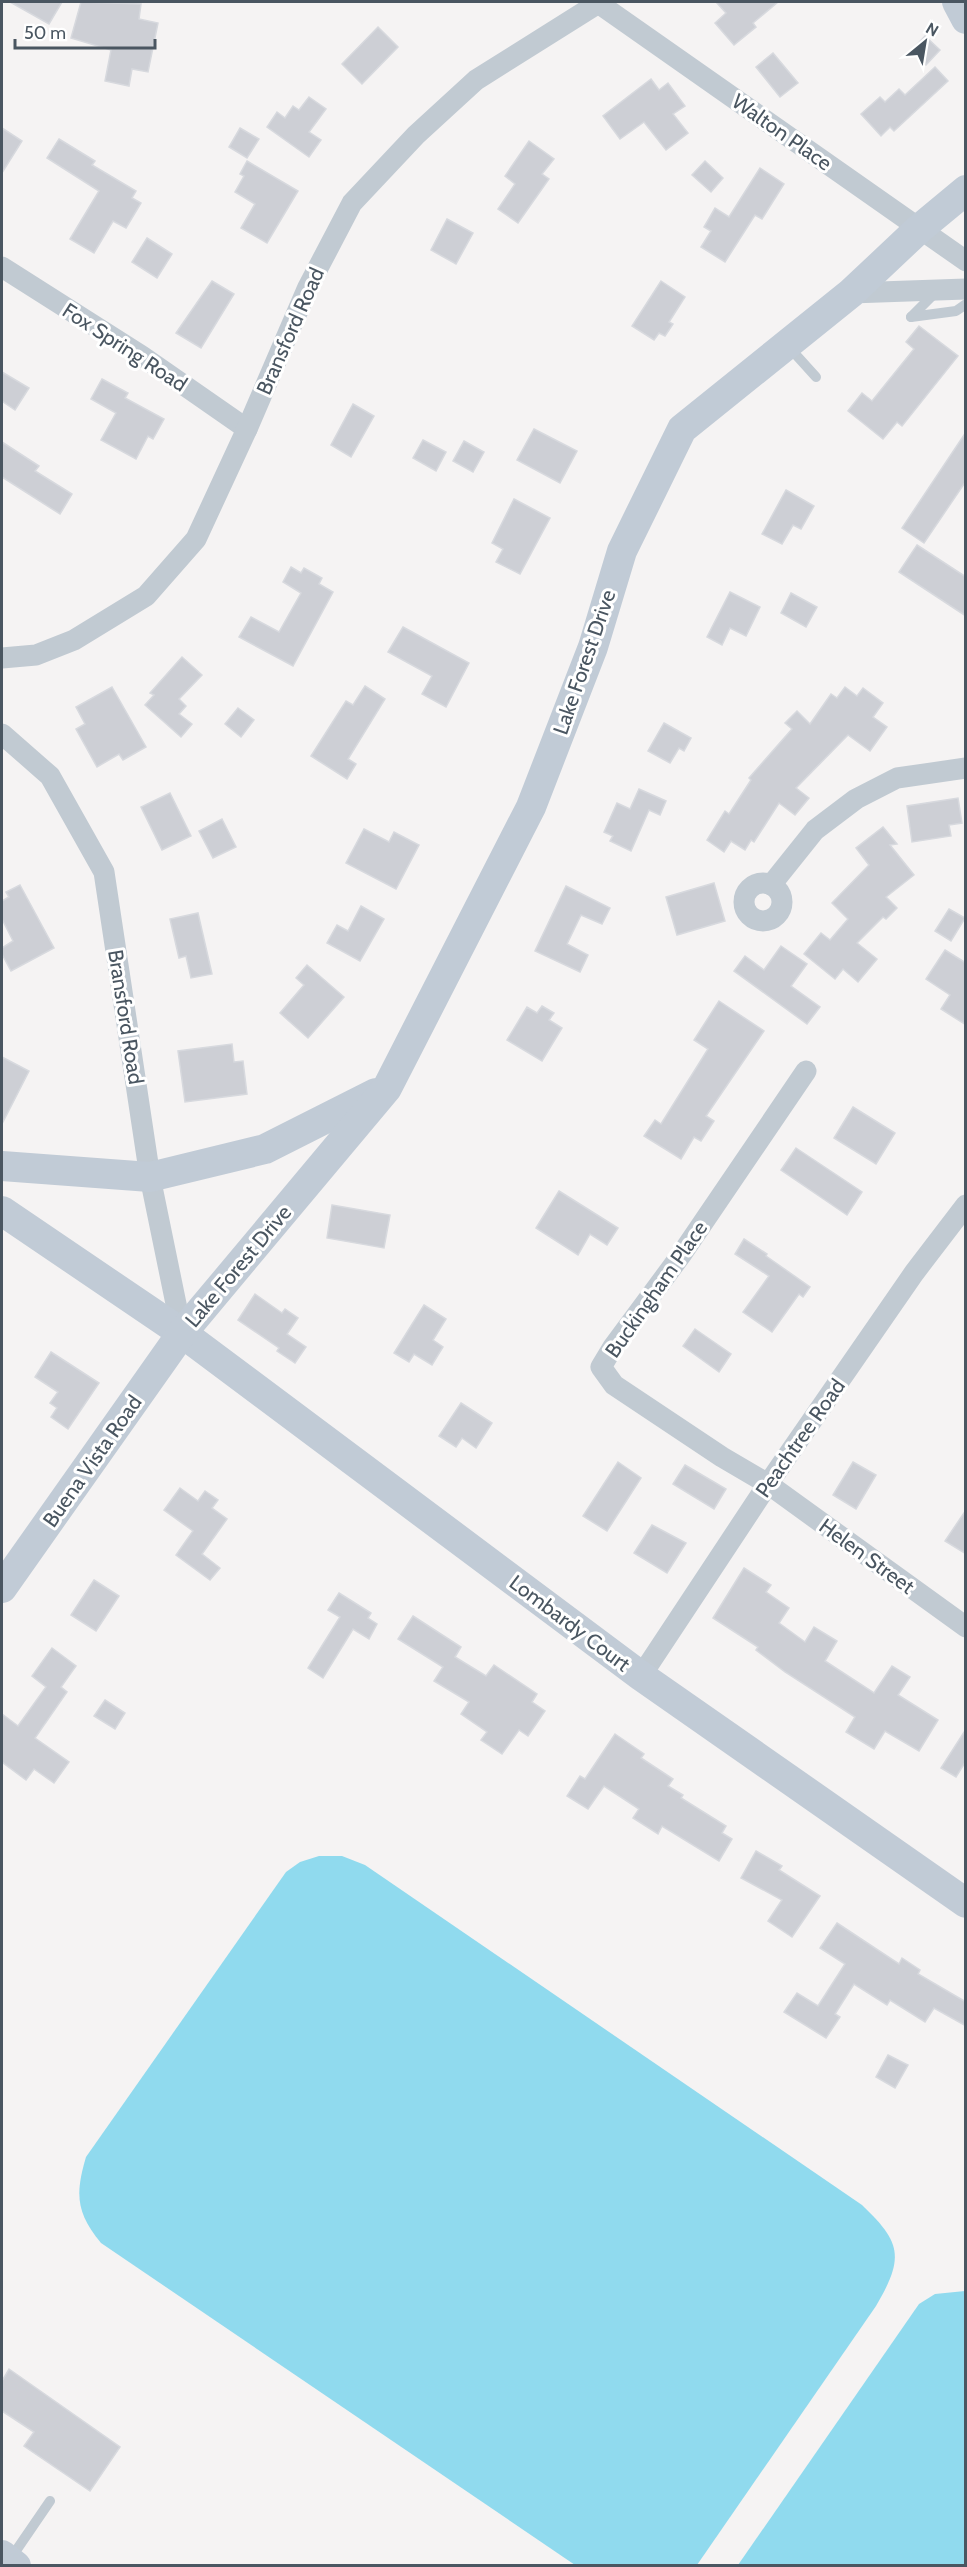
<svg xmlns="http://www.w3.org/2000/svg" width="967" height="2567" viewBox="0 0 967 2567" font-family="Cabin,sans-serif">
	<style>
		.water { fill: #90daee }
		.building { fill: #cdcfd5; stroke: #d7d9de; stroke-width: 1.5 }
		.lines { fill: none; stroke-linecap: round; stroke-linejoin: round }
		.lane { stroke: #c1cad2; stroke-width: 10 }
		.street { stroke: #c1cad2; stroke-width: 21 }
		.secondary { stroke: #c1cbd6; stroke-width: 30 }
		.labels { text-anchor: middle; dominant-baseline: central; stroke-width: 6; stroke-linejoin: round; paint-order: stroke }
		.street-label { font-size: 21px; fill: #4a5661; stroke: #fff }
	</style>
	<rect width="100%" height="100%" fill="#f5f3f3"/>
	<g class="water">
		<path d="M319,1856H342L365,1865L862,2205C902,2243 904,2258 876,2306L697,2565H575L101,2243C76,2213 75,2194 86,2157L286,1872L300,1862Z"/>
		<polygon points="965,2291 965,2565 738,2565 919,2304 935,2294"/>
	</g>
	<g class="building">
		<polygon points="10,2 62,2 49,24"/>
		<polygon points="81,2 141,4 139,19 158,23 148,72 132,69 129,86 105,81 111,50 71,38"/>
		<polygon points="716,2 778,2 753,23 756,27 734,45 715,23 726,13"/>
		<polygon points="378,27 398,47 362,84 342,64"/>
		<polygon points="925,36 940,50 926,65 911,51"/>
		<polygon points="773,53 798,83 780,97 756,67"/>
		<polygon points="935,67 948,81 894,131 890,127 881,136 861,114 880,97 885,102 899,89 905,95"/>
		<polygon points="651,79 659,90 668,83 685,106 673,114 688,133 666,150 644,122 620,139 603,116"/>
		<polygon points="309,97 326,109 309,132 321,140 309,157 267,127 277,112 285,118 293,106 299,110"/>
		<polygon points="2,128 22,141 2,173"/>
		<polygon points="240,128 259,139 247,158 229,147"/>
		<polygon points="59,139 95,161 92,165 136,191 132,198 141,203 126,228 113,221 94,253 70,239 99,191 47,158"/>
		<polygon points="529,141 554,159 542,174 549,179 518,223 498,209 515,184 505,176"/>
		<polygon points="247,161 298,191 267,243 241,228 255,204 235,192 244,176 240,174"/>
		<polygon points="705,161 723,178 711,192 692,175"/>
		<polygon points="760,168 784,184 762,219 755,215 725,262 701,247 711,231 704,227 715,208 729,217"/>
		<polygon points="447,219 473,233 456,264 431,250"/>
		<polygon points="147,238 172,254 157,278 132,262"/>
		<polygon points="212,281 234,294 201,348 176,333"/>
		<polygon points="661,281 685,297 669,322 673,324 665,336 659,333 654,340 632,326"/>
		<polygon points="919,326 958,356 902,426 897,422 883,439 848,411 862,393 872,401 914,349 906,342"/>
		<polygon points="2,372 29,388 15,410 2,401"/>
		<polygon points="102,379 128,393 125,398 164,419 153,439 148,436 136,459 101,440 116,413 91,399"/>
		<polygon points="353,404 374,416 351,457 331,445"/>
		<polygon points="534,429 577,451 560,483 517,460"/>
		<polygon points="966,432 966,481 924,543 902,528"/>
		<polygon points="423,440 446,452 436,471 413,458"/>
		<polygon points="464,441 484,452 473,472 453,461"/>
		<polygon points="2,442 39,466 35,471 72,494 60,514 2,477"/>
		<polygon points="786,490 814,506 801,529 793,525 782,544 762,534"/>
		<polygon points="514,499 550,518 520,574 496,562 503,549 492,543"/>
		<polygon points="917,545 966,577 966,616 899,572"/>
		<polygon points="291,567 301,573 304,568 322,578 319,584 333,592 293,666 239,637 251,617 279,632 301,593 283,582"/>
		<polygon points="730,592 760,607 746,636 730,628 722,645 707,637"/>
		<polygon points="791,593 817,607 806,627 781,613"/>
		<polygon points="403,627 469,663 446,707 422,694 432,676 388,652"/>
		<polygon points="182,657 202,675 179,699 186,706 179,714 192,724 181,737 145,705 154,695 150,693"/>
		<polygon points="365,686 385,699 348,759 356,764 347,779 311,756 346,701 353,705"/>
		<polygon points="112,687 146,747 123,760 119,754 97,767 76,729 85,724 76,707"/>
		<polygon points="845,687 857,696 863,688 883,703 873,717 887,727 870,751 848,735 796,788 809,798 795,815 779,803 754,842 751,840 745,850 731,841 724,852 707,840 725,811 729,814 751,780 749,778 792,729 785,723 797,711 810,724 831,694 837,698"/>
		<polygon points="238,708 254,720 241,737 225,724"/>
		<polygon points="664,723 691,738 684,751 679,748 670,763 648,751"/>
		<polygon points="639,789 666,801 660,815 649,810 631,851 610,841 613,836 604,832 617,803 630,809"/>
		<polygon points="170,793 191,836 162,850 141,807"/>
		<polygon points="958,798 962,823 949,825 951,836 912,842 907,806"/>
		<polygon points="222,819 236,847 213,858 199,831"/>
		<polygon points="883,827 897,844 890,845 914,875 886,897 897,908 886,919 883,917 857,943 877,959 858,982 843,969 835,979 804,954 821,933 830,940 848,919 832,903 869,865 856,848"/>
		<polygon points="364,829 389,842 394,832 419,845 396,889 346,863"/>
		<polygon points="714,883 725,921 677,935 666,897"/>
		<polygon points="20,885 54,948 11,971 2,954 2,948 13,941 2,919 2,901 9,897 6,892"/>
		<polygon points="566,886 610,908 602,924 581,915 567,944 588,955 580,972 535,951"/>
		<polygon points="361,906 384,919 360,961 327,943 337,925 348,931"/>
		<polygon points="949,909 965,918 951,941 935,931"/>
		<polygon points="198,913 212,974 191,978 186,956 179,958 170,919"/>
		<polygon points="781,946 807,964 791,986 820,1007 807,1024 734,971 745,956 764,970"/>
		<polygon points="945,950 966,963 966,1025 941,1009 950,995 926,979"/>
		<polygon points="307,965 344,997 308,1038 280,1013 304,985 296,978"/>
		<polygon points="719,1001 764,1031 706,1116 714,1121 701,1141 694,1137 681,1159 644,1136 655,1120 661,1124 708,1049 694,1040"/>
		<polygon points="542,1006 554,1013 549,1020 562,1028 542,1061 507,1040 527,1007 537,1013"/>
		<polygon points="232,1044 234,1062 243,1061 247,1094 185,1102 178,1051"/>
		<polygon points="2,1057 29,1071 2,1124"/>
		<polygon points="853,1107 895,1133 876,1164 834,1138"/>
		<polygon points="796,1148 862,1192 847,1215 781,1170"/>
		<polygon points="559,1191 618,1228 607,1245 590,1234 578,1255 536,1228"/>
		<polygon points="332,1205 390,1215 384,1248 327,1238"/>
		<polygon points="744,1239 767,1254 766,1256 810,1287 803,1297 799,1294 772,1332 743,1312 769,1276 735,1254"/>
		<polygon points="255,1294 282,1313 285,1309 298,1318 287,1334 306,1347 295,1363 277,1351 279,1348 238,1320"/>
		<polygon points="424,1305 446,1319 433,1340 443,1347 432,1365 414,1354 409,1362 394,1353"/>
		<polygon points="695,1329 731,1354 719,1372 683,1346"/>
		<polygon points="51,1352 99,1383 68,1429 51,1417 57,1408 50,1403 58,1392 35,1377"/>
		<polygon points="461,1403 492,1423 476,1448 462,1438 456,1447 439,1436"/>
		<polygon points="618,1462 641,1478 607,1531 583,1516"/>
		<polygon points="853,1462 876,1475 856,1509 833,1495"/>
		<polygon points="685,1465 726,1489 714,1509 673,1484"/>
		<polygon points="180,1488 198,1501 205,1491 218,1500 212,1508 227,1519 202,1554 220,1568 210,1580 176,1555 193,1531 164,1510"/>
		<polygon points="966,1510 966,1554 945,1541"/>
		<polygon points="652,1525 686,1543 667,1573 634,1553"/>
		<polygon points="744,1568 771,1585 766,1592 789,1608 779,1623 805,1642 814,1627 837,1641 825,1661 874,1693 892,1666 910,1677 898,1695 938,1720 919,1751 885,1731 874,1749 846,1732 855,1717 785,1672 756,1650 758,1647 713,1618"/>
		<polygon points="94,1580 119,1596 96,1631 71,1615"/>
		<polygon points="339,1593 371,1613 368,1618 377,1624 369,1639 353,1629 323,1678 308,1668 340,1617 328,1610"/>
		<polygon points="413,1616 461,1647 455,1657 486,1676 494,1665 537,1694 532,1702 545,1711 528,1736 519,1730 502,1754 481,1740 487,1732 461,1714 469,1702 434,1681 443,1667 398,1639"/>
		<polygon points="52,1648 76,1666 61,1687 67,1692 35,1738 69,1762 54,1783 34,1769 26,1780 2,1762 2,1714 18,1726 46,1687 32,1676"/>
		<polygon points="105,1700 125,1713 115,1729 94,1716"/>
		<polygon points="966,1729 966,1761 956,1777 941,1768"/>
		<polygon points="615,1734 644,1754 641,1758 673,1779 668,1786 683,1795 681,1798 726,1826 722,1833 732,1839 719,1861 662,1826 658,1834 633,1818 639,1809 604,1786 588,1809 567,1796 580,1776 585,1779"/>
		<polygon points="756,1851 782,1866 779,1870 820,1896 792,1937 768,1921 782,1900 741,1878"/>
		<polygon points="837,1923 899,1964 902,1958 920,1970 918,1974 966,2002 966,2026 934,2008 925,2022 890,2000 887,2005 854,1984 835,2014 840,2017 826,2038 784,2012 797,1993 818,2006 845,1964 820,1948"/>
		<polygon points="888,2055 908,2065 895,2088 876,2077"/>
		<polygon points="9,2369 120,2447 90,2491 24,2446 34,2432 2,2411 2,2381"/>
	</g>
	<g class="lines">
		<g class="lane">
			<polyline points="911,317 956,311 966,304"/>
			<polyline points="911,317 936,292"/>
			<polyline points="788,346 816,377"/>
			<polyline points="11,2558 50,2501"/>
		</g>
		<g class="street">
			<polyline points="598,3 966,261"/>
			<polyline points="2,267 142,356 247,429"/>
			<polyline points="851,293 966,289"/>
			<polyline points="2,658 36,655 74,640 146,596 196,539 247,429 308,287 352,203 416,135 476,80 600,2"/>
			<polyline points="2,734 50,776 104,872 150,1177 182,1333"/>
			<circle cx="763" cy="902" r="19"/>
			<polyline points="771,885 815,830 856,799 897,778 966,768"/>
			<polyline points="806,1071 681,1255 613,1347 601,1367 614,1385 722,1457 768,1484 966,1627"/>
			<polyline points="641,1676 768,1484 914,1273 966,1205"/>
		</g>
		<g class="secondary">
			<polyline points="957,2 966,19"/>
			<polyline points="2,1166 150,1177 265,1149 376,1093"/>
			<polyline points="2,1211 182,1333 641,1676 966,1903"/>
			<polyline points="2,1588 182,1333 387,1088 531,807 593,647 622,551 682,429 851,293 919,229 966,190"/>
			<polyline points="2,2555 16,2566"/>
		</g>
	</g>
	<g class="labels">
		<g class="street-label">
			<text transform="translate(782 132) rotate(35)">Walton Place</text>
			<text transform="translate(290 331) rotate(-66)">Bransford Road</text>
			<text transform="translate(125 347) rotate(33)">Fox Spring Road</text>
			<text transform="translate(584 662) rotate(-71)">Lake Forest Drive</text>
			<text transform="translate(126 1017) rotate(81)">Bransford Road</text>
			<text transform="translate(238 1266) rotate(-50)">Lake Forest Drive</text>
			<text transform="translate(656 1289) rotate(-55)">Buckingham Place</text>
			<text transform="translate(800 1438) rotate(-55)">Peachtree Road</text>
			<text transform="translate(92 1461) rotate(-55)">Buena Vista Road</text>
			<text transform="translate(867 1556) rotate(36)">Helen Street</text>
			<text transform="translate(570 1623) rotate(37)">Lombardy Court</text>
		</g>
	</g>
	<rect width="967" height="2567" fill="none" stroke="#4a5661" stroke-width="6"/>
	<g transform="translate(925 42) rotate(30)" stroke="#ffffff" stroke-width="4.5" paint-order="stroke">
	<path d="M0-4.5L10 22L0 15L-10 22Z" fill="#4a5661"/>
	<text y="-9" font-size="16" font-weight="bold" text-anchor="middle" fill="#4a5661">N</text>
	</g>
	<path d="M15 39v9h140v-9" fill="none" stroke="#4a5661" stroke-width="3"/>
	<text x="24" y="39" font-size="18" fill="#4a5661" stroke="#ffffff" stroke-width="4.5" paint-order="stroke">50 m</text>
</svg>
